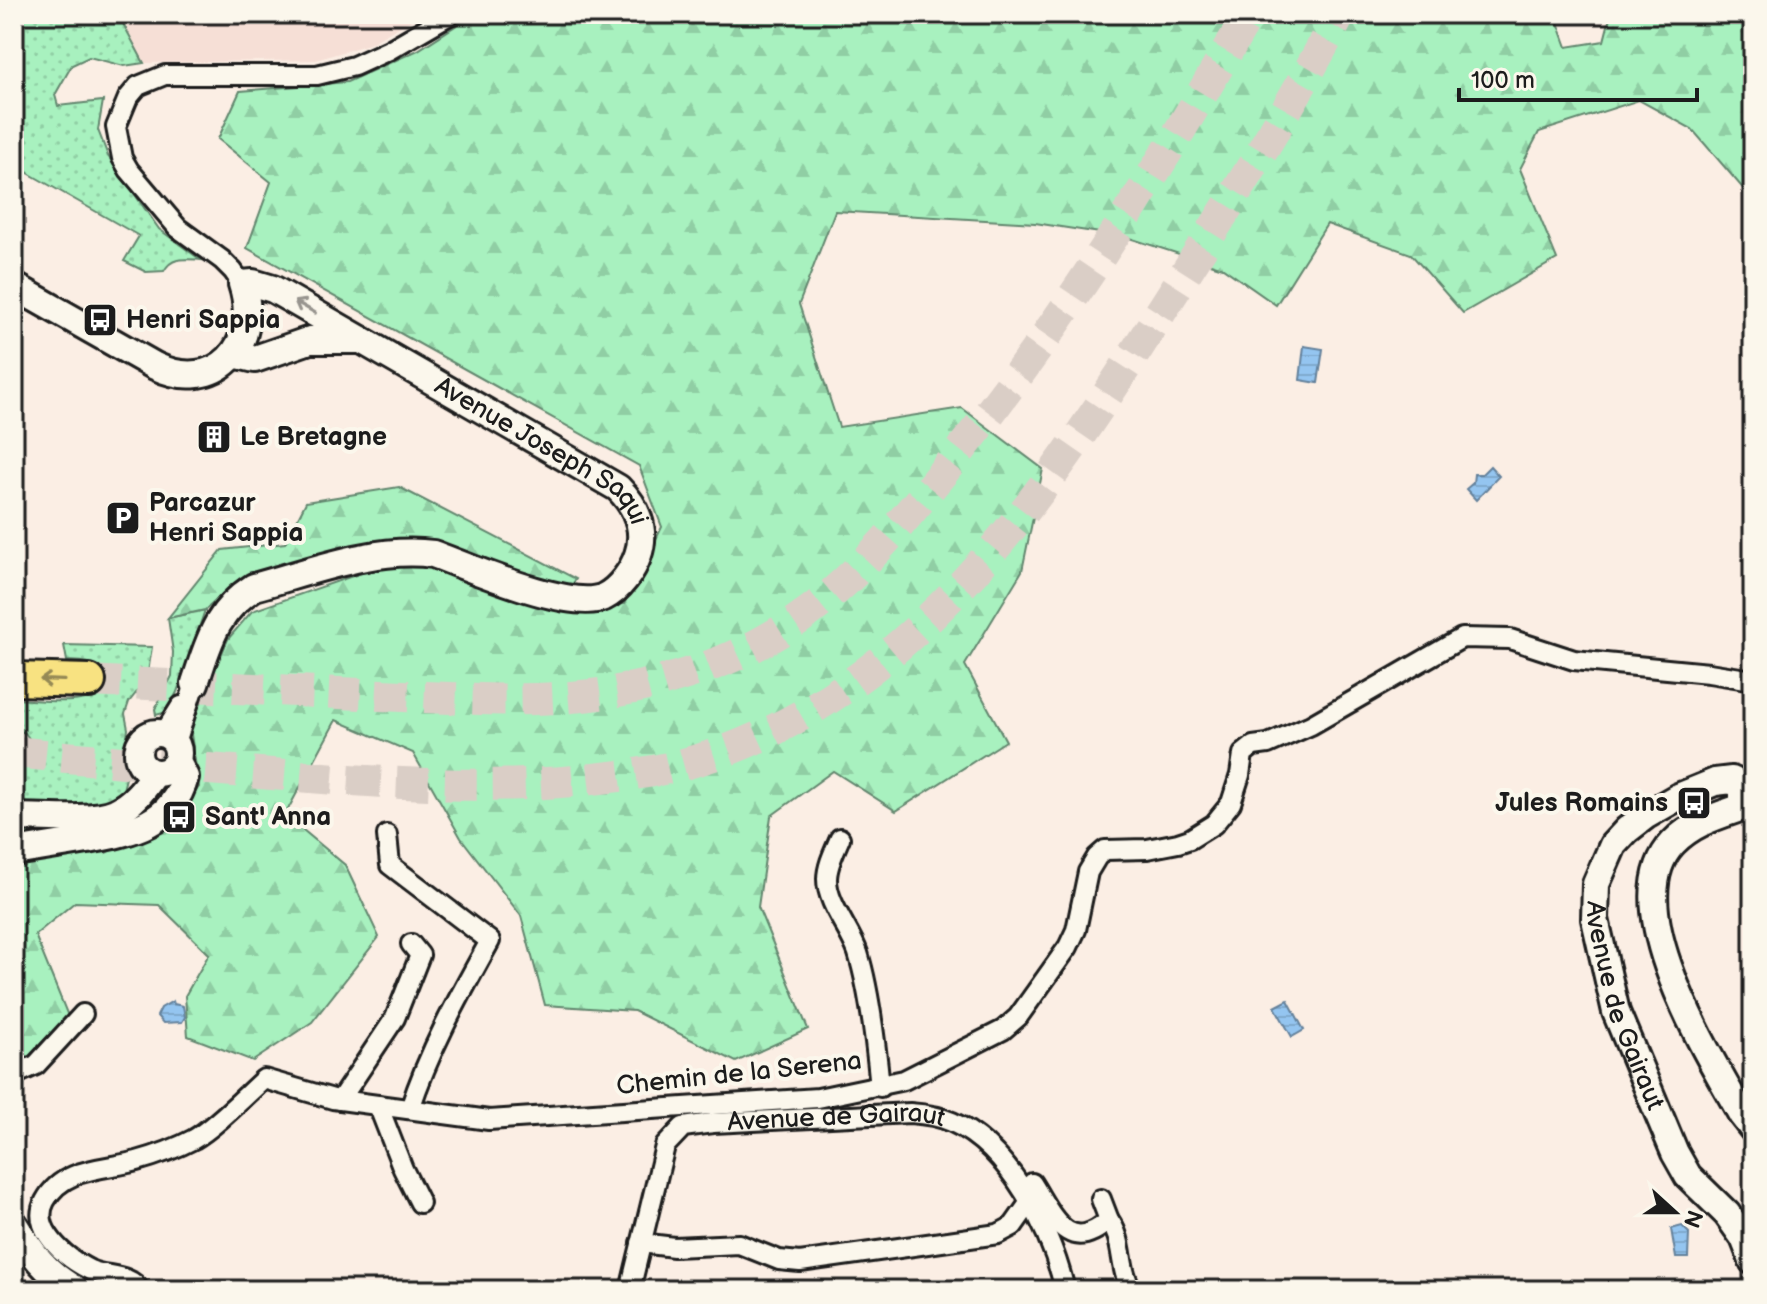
<svg xmlns="http://www.w3.org/2000/svg" width="1767" height="1304" viewBox="0 0 1767 1304" font-family="'Balsamiq Sans',sans-serif">
	<style>
		.built { fill: #f6dfd6 }
		.grass { fill: url(#grass-dots); stroke: #62866e; stroke-width: 2 }
		.forest { fill: url(#forest-firs); stroke: #62866e; stroke-width: 2 }
		.water { fill: url(#water-rules); stroke: #64819b; stroke-width: 2 }
		.lines { fill: none; stroke-linecap: round; stroke-linejoin: round }
		.highway-tunnel { stroke: #dacec6; stroke-width: 32; stroke-dasharray: 32 16; stroke-linecap: butt }
		.street-casing { stroke: #1c1c1c; stroke-width: 24 }
		.secondary-casing { stroke: #1c1c1c; stroke-width: 32 }
		.highway-casing { stroke: #1c1c1c; stroke-width: 38 }
		.street { stroke: #fbf7ec; stroke-width: 18 }
		.secondary { stroke: #fbf7ec; stroke-width: 26 }
		.highway { stroke: #f8e281; stroke-width: 32 }
		.oneway { stroke: #97948e }
		.oneway2 { stroke: #958954 }
		.labels { text-anchor: middle; dominant-baseline: central; stroke-width: 8; stroke-linejoin: round; paint-order: stroke }
		.poi-label { font-size: 26px; font-weight: bold; fill: #1c1c1c; stroke: #fbf7ec; text-anchor: start }
		.street-label { font-size: 26px; fill: #1c1c1c; stroke: #fbf7ec }
	</style>
	<defs>
		<pattern id="grass-dots" width="8" height="8" patternUnits="userSpaceOnUse" patternTransform="scale(2)"><rect width="8" height="8" fill="#a8f1bf"/><path d="M2 2h.1M6 6h.1" fill="none" stroke="#90cea4" stroke-width="1.8" stroke-linecap="round"/></pattern>
		<pattern id="forest-firs" width="22" height="20" patternUnits="userSpaceOnUse" patternTransform="scale(2)"><rect width="22" height="20" fill="#a8f1bf"/><path d="M5 1l3.5 6h-7zM16 11l3.5 6h-7z" fill="#90cea4"/></pattern>
		<pattern id="water-rules" width="6" height="5" patternUnits="userSpaceOnUse" patternTransform="scale(2)"><rect width="6" height="5" fill="#94c5f0"/><path d="M0 2.5h6" fill="none" stroke="#7fa9cd"/></pattern>
	</defs>
	<rect width="100%" height="100%" fill="#fbeee4"/>
	<filter id="ink" filterUnits="userSpaceOnUse"><feTurbulence type="fractalNoise" baseFrequency=".0125" numOctaves="2"/><feDisplacementMap in="SourceGraphic" scale="16" xChannelSelector="R" yChannelSelector="G"/><feConvolveMatrix kernelMatrix="1 2 1 2 8 2 1 2 1" color-interpolation-filters="sRGB"/></filter>
	<g filter="url(#ink)">
		<polygon class="built" points="118,14 422,14 369,44 316,60 144,63"/>
		<g class="grass">
			<path d="M26,14H118L144,63L124,66L89,57L72,65L55,95L58,106L103,101L98,130L108,156L159,229L201,260C185,259 172,256 164,271L146,272L124,261L139,236L14,165V36Z"/>
			<polygon points="205,610 177,692 167,712 156,715 155,709 172,676 173,652 168,618"/>
			<path d="M64,645L152,647L147,679L129,702L125,714L128,729L125,749L127,774L121,798L100,810L22,803L18,770C28,765 35,762 37,749L25,733L14,728V699C41,700 88,708 107,688C109,661 89,662 67,661Z"/>
		</g>
		<g class="forest">
			<polygon points="474,14 1555,14 1567,47 1604,41 1611,14 1753,14 1753,200 1692,129 1639,100 1539,132 1520,169 1557,259 1463,313 1411,254 1327,224 1276,305 1223,268 1126,237 1035,223 835,211 799,304 839,427 962,408 1043,469 1022,571 965,665 1006,741 896,811 833,771 771,816 758,907 808,1029 736,1062 634,1011 545,1005 521,916 461,838 413,753 336,720 285,815 345,865 379,937 312,1022 253,1061 188,1036 185,996 209,954 159,905 75,902 35,935 68,1016 29,1056 14,1062 14,821 84,821 106,853 177,815 199,787 190,728 228,639 252,611 410,556 569,607 624,604 662,527 639,466 247,248 271,182 218,139 240,91 347,82 418,50"/>
			<polygon points="399,487 576,579 569,589 419,542 389,541 241,579 205,610 168,618 222,550 285,543 306,502"/>
		</g>
		<g class="water">
			<polygon points="1304,346 1323,349 1318,383 1300,380"/>
			<polygon points="1490,466 1499,476 1476,500 1466,489 1473,483 1474,474 1482,474"/>
			<polygon points="1288,1000 1304,1030 1292,1037 1275,1007"/>
			<polygon points="173,1001 174,1004 183,1006 185,1017 182,1022 163,1023 157,1016 161,1008"/>
			<polygon points="1682,1226 1689,1233 1688,1258 1676,1258 1671,1229"/>
		</g>
		<g class="lines">
			<g class="highway-tunnel">
				<path d="M89,681C186,686 283,690 380,695C458,698 540,705 618,691C684,679 748,656 803,616C857,578 901,523 943,472C1059,330 1157,172 1249,14"/>
				<path d="M14,752C104,761 195,768 285,775C382,783 478,789 574,781C611,777 648,774 684,764C912,702 1050,487 1169,299C1229,205 1288,112 1340,14"/>
			</g>
			<g class="street-casing">
				<g id="street">
					<polyline points="242,284 233,271 222,260 178,228 129,170 122,158 116,127 128,98 138,86 165,75 317,75 354,66 389,50 451,14"/>
					<polyline points="164,733 181,706"/>
					<polyline points="176,743 195,683"/>
					<path d="M387,835L390,865L490,941C460,995 429,1050 410,1109"/>
					<path d="M840,838C835,850 827,865 827,879C827,904 850,929 858,953C870,992 876,1045 880,1087"/>
					<polyline points="14,1075 36,1065 83,1014"/>
					<polyline points="340,1100 395,1018 420,955 411,944"/>
					<polyline points="378,1105 403,1169 420,1203"/>
					<path d="M1032,1183C1053,1216 1068,1257 1109,1220L1101,1199"/>
					<path d="M1109,1220C1125,1241 1118,1268 1132,1290"/>
					<polyline points="641,1243 674,1247 739,1244 779,1260 800,1262 998,1234 1013,1226 1030,1202"/>
					<path d="M139,1290C132,1274 105,1277 90,1270C74,1262 58,1250 48,1235C41,1224 39,1212 45,1201C63,1167 104,1170 137,1161C155,1156 177,1148 194,1139C215,1127 245,1096 264,1079L333,1099L489,1120L818,1098L904,1080L1003,1030L1018,1017L1068,947L1076,930L1088,872L1097,857L1105,850L1147,849L1178,843L1190,839L1214,824L1231,803L1240,775L1243,754L1253,746L1268,744L1311,725L1462,638L1510,639L1574,660L1709,673L1753,680"/>
					<path id="s1" d="M630,1290L665,1146L683,1127L713,1123L910,1113C924,1114 939,1116 952,1122C1010,1148 1051,1230 1065,1290"/>
				</g>
			</g>
			<g class="secondary-casing">
				<g id="secondary">
					<path id="s2" d="M14,286L155,366C216,395 262,345 242,284L253,283L273,289L618,488C636,506 647,529 638,555C633,570 620,589 604,597C571,612 469,567 433,554C375,546 310,572 254,587C215,612 209,642 195,683"/>
					<polyline points="234,354 255,359 310,340 361,340"/>
					<circle cx="158" cy="753" r="20"/>
					<path id="s3" d="M1743,807V787L1732,780L1715,782L1678,797L1645,816L1627,830L1613,845L1596,884L1595,919L1616,1012L1675,1153L1688,1176L1727,1214L1744,1238L1753,1261"/>
					<path d="M1743,807C1717,816 1692,823 1673,843C1614,905 1710,1057 1742,1115L1753,1129"/>
					<path d="M14,817C39,817 93,822 115,812C133,804 144,789 155,773"/>
					<path d="M14,852C39,848 63,844 88,840C131,832 172,825 185,777L177,762"/>
					<path d="M14,1224C32,1253 45,1273 76,1290"/>
				</g>
			</g>
			<g class="highway-casing">
				<polyline id="highway" points="14,679 89,681"/>
			</g>
			<use href="#street" class="street"/>
			<use href="#secondary" class="secondary"/>
			<use href="#highway" class="highway"/>
		</g>
		<defs><path id="oneway-shaft" d="M-6 0H5M1.5-3L5.5 0L1.5 3" fill="none" stroke-width="1.6" stroke-linecap="round" stroke-linejoin="round" transform="scale(2)"/></defs>
		<use class="oneway" href="#oneway-shaft" transform="translate(305 307) rotate(-150)"/>
		<use class="oneway2" href="#oneway-shaft" transform="translate(52 680) rotate(-178)"/>
	</g>
	<defs>
		<g id="bus-square" transform="scale(1.8)"><rect x="-9" y="-9" width="18" height="18" rx="4" fill="#1c1c1c" stroke="#fbf7ec"/><path d="M-5-6H5V4H4V6H2V4H-2V6H-4V4H-5ZM-3.5-4V0h7V-4ZM-3.5 1.2v1.5H-2V1.2ZM2 1.2v1.5H3.5V1.2Z" fill="#fff"/></g>
		<g id="building-square" transform="scale(1.8)"><rect x="-9" y="-9" width="18" height="18" rx="4" fill="#1c1c1c" stroke="#fbf7ec"/><path d="M-4-6H4V6H1V3H-1V6H-4ZM-2.5-4.3h1.7v1.8h-1.7ZM.8-4.3h1.7v1.8H.8ZM-2.5-1h1.7V.8h-1.7ZM.8-1h1.7V.8H.8Z" fill="#fff"/></g>
		<g id="parking-square" transform="scale(1.8)"><rect x="-9" y="-9" width="18" height="18" rx="4" fill="#1c1c1c" stroke="#fbf7ec"/><path d="M-3.5-5.5H1a3.5 3.5 0 0 1 0 7H-1V5.5H-3.5ZM-1-3.4V-.6H.8a1.4 1.4 0 0 0 0-2.8Z" fill="#fff"/></g>
	</defs>
	<g fill-rule="evenodd">
		<use href="#bus-square" x="100" y="320"/>
		<use href="#building-square" x="214" y="437"/>
		<use href="#parking-square" x="123" y="518"/>
		<use href="#bus-square" x="1694" y="803"/>
		<use href="#bus-square" x="179" y="817"/>
	</g>
	<g class="labels">
		<g class="poi-label">
			<text x="126" y="320">Henri Sappia</text>
			<text x="240" y="437">Le Bretagne</text>
			<text x="149" y="503">Parcazur<tspan x="149" dy="30">Henri Sappia</tspan></text>
			<text x="1668" y="803" text-anchor="end">Jules Romains</text>
			<text x="205" y="817">Sant' Anna</text>
		</g>
		<g class="street-label">
			<text stroke="none"><textPath href="#s2" startOffset="668">Avenue Joseph Saqui</textPath></text>
			<text stroke="none"><textPath href="#s3" startOffset="340">Avenue de Gairaut</textPath></text>
			<text transform="translate(739 1074) rotate(-6)">Chemin de la Serena</text>
			<text stroke="none"><textPath href="#s1" startOffset="328">Avenue de Gairaut</textPath></text>
		</g>
	</g>
	<rect width="1767" height="1304" fill="none" stroke="#fbf7ec" stroke-width="48"/>
	<rect x="24" y="24" width="1719" height="1256" fill="none" stroke="#1c1c1c" stroke-width="3" filter="url(#ink)"/>
	<g transform="translate(1675 1212) rotate(111)" stroke="#fbf7ec" stroke-width="6" paint-order="stroke">
	<path d="M0-6L14 30L0 20L-14 30Z" fill="#1c1c1c"/>
	<text y="-12" font-size="22" font-weight="bold" text-anchor="middle" fill="#1c1c1c">N</text>
	</g>
	<path d="M1459 88v12h238v-12" fill="none" stroke="#1c1c1c" stroke-width="4"/>
	<text x="1471" y="88" font-size="24" fill="#1c1c1c" stroke="#fbf7ec" stroke-width="6" paint-order="stroke">100 m</text>
</svg>
